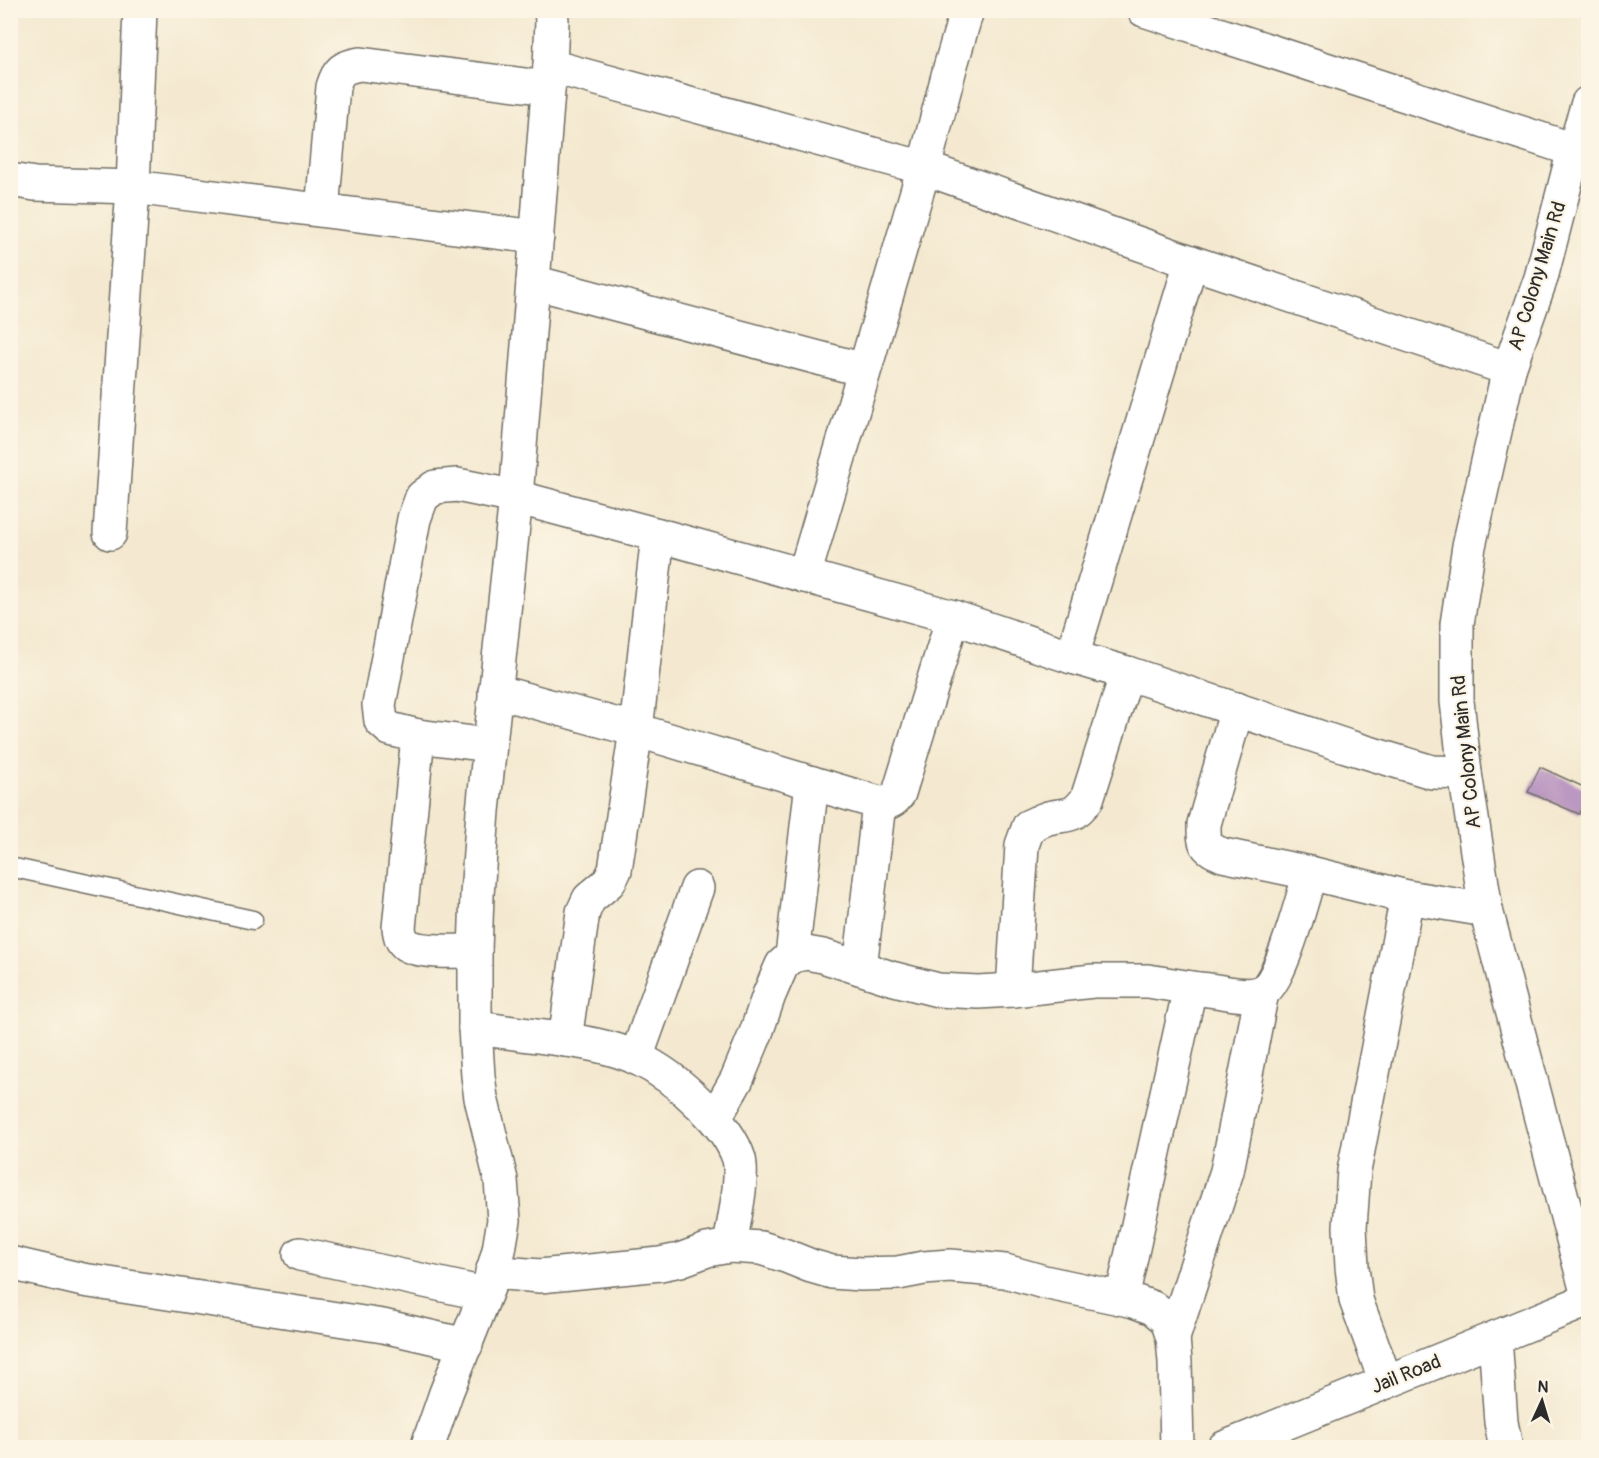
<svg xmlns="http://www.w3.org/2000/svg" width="1599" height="1458" viewBox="0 0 1599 1458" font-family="Pangolin,sans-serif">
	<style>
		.building { fill: #bb98c1 }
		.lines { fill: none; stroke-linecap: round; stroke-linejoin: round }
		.service-casing { stroke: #716e65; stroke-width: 21 }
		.minor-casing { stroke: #716e65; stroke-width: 36 }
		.tertiary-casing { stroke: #716e65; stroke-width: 36 }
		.primary-casing { stroke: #716e65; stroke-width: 36 }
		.service { stroke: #fff; stroke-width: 18 }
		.minor { stroke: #fff; stroke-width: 33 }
		.tertiary { stroke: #fff; stroke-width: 33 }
		.primary { stroke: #fff; stroke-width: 33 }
		.labels { text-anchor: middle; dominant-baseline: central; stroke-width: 4.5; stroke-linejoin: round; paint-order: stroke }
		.street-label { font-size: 20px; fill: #2b2b2b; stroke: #fcf5e5 }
	</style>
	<rect width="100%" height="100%" fill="#fcf5e5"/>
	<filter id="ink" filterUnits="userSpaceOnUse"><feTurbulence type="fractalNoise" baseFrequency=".0167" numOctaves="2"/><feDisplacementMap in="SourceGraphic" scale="12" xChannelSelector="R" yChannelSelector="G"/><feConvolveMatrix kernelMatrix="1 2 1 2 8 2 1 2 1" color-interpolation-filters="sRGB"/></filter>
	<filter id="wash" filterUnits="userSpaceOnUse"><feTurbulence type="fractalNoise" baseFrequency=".008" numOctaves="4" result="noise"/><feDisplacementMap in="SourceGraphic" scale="24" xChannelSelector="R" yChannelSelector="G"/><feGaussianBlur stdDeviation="1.35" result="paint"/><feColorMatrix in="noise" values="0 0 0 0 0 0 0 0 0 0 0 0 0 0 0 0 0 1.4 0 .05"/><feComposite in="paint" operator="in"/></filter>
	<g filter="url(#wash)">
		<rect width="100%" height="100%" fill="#f4e9d0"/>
		<g id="blocks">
			<polygon class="building" points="1540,767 1588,789 1588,793 1579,814 1528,792"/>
		</g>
	</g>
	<g filter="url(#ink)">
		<use href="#blocks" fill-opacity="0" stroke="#716e65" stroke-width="1.5"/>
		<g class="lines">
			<g class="service-casing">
				<polyline id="service" points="10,867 253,920"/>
			</g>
			<g class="minor-casing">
				<g id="minor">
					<polyline points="551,10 552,21 550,66 533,282 864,370"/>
					<polyline points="1144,10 1574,150"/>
					<polyline points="550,66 924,168 1191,262 1509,369"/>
					<polyline points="10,180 35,184 133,187 537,237"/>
					<path d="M322,210L333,87C338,70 343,67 360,64L548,88"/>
					<polyline points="110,533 133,187 140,10"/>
					<polyline points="804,576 924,168 950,68 967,10"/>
					<polyline points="1072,657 1191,262"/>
					<path d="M495,691L636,730L879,803C889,803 893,802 899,793L953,617"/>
					<path d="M1237,709L1204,824C1204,845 1204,847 1223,855L1310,873L1407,897L1486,910"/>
					<path d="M418,736L399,928C400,935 401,941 407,945C420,953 459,951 475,951"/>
					<polyline points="489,745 418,736 390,729 381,721 379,705 414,519 422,497 435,487 457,485 516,497 658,535 953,617 1072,657 1127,673 1346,746 1432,772 1465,773"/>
					<polyline points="792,956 812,783"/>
					<polyline points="860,968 879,803"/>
					<path d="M1013,990L1022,845L1029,826C1035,824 1041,820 1048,818C1069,813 1072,819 1087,799L1127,673"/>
					<path d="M475,1028C501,1031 527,1035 553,1038C581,1042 611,1046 637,1058C660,1069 682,1086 700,1104C716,1119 732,1137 739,1159C744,1180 733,1224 730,1246"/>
					<polyline points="565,1040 583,912 589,899 609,882 615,870 636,730 658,535"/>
					<polyline points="636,1058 697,888"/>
					<polyline points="715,1118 737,1079 756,1033 769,995 782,965 792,956 806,953 823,956 891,978 938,990 978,992 1013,990 1093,981 1148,981 1198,989"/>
					<polyline points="300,1254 485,1294"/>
					<polyline points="10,1263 83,1280 383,1326 466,1345"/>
					<polyline points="492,1272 540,1276 660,1264 680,1260 707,1250 730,1246 761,1248 786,1256 811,1266 832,1272 861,1274 898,1273 924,1268 950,1266 974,1268 1005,1271 1044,1282 1134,1301 1153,1308 1167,1320 1173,1338 1175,1362 1177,1448"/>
					<path d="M1122,1298L1188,997L1192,991L1198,989C1217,989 1245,1000 1262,992C1281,982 1303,896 1310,873"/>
					<polyline points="1173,1338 1227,1171 1262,992"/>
					<polyline points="1495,1338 1501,1422 1506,1448"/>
					<polyline points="1386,1382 1356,1300 1352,1267 1350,1227 1354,1171 1407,897"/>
					<polyline points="427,1448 446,1393 489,1285 499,1250 504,1220 501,1180 481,1098 478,1076 475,1028 475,951 477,895 483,811 516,497 533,282"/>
				</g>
			</g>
			<g class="tertiary-casing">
				<polyline id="tertiary" points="1588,103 1574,150 1541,278 1509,369 1469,546 1457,624 1457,701 1465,773 1486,910 1588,1296"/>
			</g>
			<g class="primary-casing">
				<polyline id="primary" points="1224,1448 1588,1300"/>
			</g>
			<use href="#service" class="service"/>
			<use href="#minor" class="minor"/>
			<use href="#tertiary" class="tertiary"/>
			<use href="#primary" class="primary"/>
		</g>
	</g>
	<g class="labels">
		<g class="street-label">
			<text transform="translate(1537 276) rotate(-73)">AP Colony Main Rd</text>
			<text transform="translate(1466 752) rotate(-96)">AP Colony Main Rd</text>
			<text transform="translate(1406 1374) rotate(-22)">Jail Road</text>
		</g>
	</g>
	<rect width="1599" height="1458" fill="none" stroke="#fcf5e5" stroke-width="36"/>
	<g transform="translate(1542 1401) rotate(4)" stroke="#fcf5e5" stroke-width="4.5" paint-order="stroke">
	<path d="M0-4.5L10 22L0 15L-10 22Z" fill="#2b2b2b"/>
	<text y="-9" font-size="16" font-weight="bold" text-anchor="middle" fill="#2b2b2b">N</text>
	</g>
</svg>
